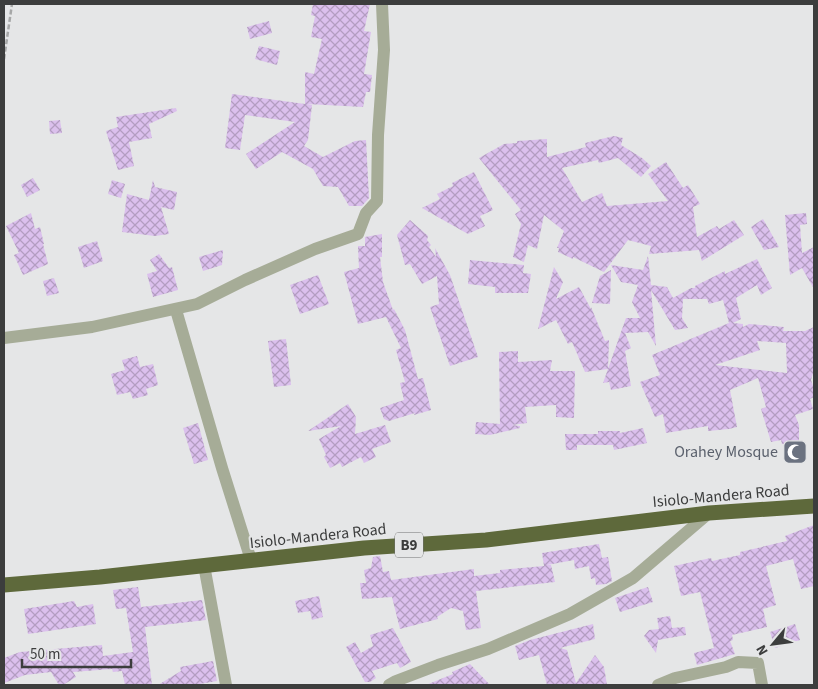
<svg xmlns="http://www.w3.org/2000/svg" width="818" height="689" viewBox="0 0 818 689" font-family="'Source Sans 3',sans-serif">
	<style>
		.building { fill: url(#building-cross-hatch); fill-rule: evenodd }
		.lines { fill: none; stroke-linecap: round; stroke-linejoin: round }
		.path { stroke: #a6a7a7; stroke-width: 2.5; stroke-dasharray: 5 2.5; stroke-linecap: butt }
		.street { stroke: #a6ac97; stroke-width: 12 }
		.highway { stroke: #5e693b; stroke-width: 15 }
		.labels { text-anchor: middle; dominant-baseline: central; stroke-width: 4; stroke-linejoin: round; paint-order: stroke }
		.shield { fill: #e5e6e7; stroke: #6f7070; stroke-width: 1 }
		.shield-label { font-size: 15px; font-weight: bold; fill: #3c3d3d }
		.worship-label { font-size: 16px; fill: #5b616d; stroke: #e5e6e7; text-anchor: end }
		.street-label { font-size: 16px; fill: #3c3d3d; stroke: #e5e6e7 }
	</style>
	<defs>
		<pattern id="building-cross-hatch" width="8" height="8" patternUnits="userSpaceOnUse" patternTransform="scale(1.25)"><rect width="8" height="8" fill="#dbc0ed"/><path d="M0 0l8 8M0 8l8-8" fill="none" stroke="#b39dc1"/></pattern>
	</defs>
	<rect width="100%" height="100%" fill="#e5e6e7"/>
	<g class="building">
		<polygon points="313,4 370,4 364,31 371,32 364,74 372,75 370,92 366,92 363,107 307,104 312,105 308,140 304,146 323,157 355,141 366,140 369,198 362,206 349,206 338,187 323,186 313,169 282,152 256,169 246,154 295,122 245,115 240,150 225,148 232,94 305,104 305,72 314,74 322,39 311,37 315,16 311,15"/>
		<polygon points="269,21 272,33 250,39 247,27"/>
		<polygon points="259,46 280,51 277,65 255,59"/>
		<polygon points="176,108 177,111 149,124 152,138 129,142 134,166 118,170 106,131 118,127 116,117"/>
		<polygon points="60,120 62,133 50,134 49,121"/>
		<polygon points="614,136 623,138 621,145 642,158 651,166 641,177 618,158 599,163 598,160 562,168 582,202 602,193 607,206 668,201 648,174 666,162 683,188 688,185 700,204 693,207 697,237 717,226 719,229 734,220 744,235 702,261 699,250 649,254 651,246 628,240 604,272 573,257 573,259 558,252 559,248 557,248 564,231 544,215 537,249 528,245 524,262 513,257 521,224 515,214 521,210 479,158 504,144 517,143 517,141 547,139 547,157 586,147 585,143"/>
		<polygon points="474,172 493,210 480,216 485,226 468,234 422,208 440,199 437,194 453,186 452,183"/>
		<polygon points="33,178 40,190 27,197 21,185"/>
		<polygon points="112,180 125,184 121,198 108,194"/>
		<polygon points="153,180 155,187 177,192 174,210 161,207 169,234 155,236 122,232 127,194 149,200"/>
		<polygon points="31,213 35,229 40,227 44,244 43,244 48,264 23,275 14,255 19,253 6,226"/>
		<polygon points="806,213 807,224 800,225 802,253 814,247 814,289 802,268 790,275 785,215"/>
		<polygon points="763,219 779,247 764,250 751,227"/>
		<polygon points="410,220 428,236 427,240 431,245 429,247 436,257 435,248 450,275 478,357 450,366 430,307 439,304 437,276 422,284 410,264 405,265 397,235"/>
		<polygon points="382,234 382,257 380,257 383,282 393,310 394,309 405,330 418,379 423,378 431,410 414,415 415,413 389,421 384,419 380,408 404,400 400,383 405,382 396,350 401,348 386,317 358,324 344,272 359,268 358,246 365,246 365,237"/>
		<polygon points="97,241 103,261 84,268 78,247"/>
		<polygon points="223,250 222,265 203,271 199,257"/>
		<polygon points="159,254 169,268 172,267 178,290 153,297 147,274 157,271 150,260"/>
		<path d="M648,256L651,285L667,287L673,298L691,288H695V286L725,271V274L757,259L772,288L761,295L757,285L736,298L741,319L733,323L743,324V327L749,324L784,327L783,331H805L814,327V370L811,380L814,389V397L810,399L813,409L795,415L799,425V444H782L781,440L771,442L761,409L766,407L758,378L730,390L737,427L729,429L708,431V426L666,433L663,414L655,417L640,382L660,375L652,355L729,323L723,300L709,304L707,299H683L682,318L688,328L675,330L651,290L656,346L648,332L625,333L631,348L625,351L631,386L611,390L609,382L603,383L626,318H640L632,302L638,285L621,282L611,265L643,270ZM757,341L786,343L787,373L715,365L760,350Z"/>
		<polygon points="470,260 524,265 523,273 531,274 528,293 495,293 495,287 468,284"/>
		<polygon points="554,267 563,282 556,299 579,287 591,309 591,307 605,341 609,340 608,369 585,372 572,342 568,344 556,320 538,329"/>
		<polygon points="611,270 610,304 592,303 600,276"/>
		<polygon points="318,275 329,304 300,314 290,285"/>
		<polygon points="54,278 59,293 47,296 43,281"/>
		<polygon points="286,339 291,385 274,387 268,341"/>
		<polygon points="518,351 518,362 552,360 550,371 575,371 574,418 556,417 556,405 525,407 527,423 512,425 520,426 520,428 490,435 475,434 476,422 500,424 499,352"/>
		<polygon points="137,356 140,367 153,364 158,385 146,389 148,395 133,399 130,392 117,395 111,374 125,370 122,360"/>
		<polygon points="348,404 356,417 355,434 385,425 391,442 372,449 376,457 364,463 361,457 342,467 340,463 330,468 324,457 326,455 319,439 341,426 308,431"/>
		<polygon points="198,423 208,460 194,464 183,428"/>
		<polygon points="643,428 647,443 614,450 613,445 577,445 577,450 566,450 565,434 598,434 598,431 620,431 620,433"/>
		<polygon points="814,525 814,586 801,589 793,559 766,566 776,605 763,609 767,627 732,635 733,640 730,641 735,654 697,665 694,653 714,648 700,592 681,596 674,566 711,558 712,561 740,555 740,552 787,541 785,536"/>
		<polygon points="599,544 602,558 608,557 612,581 606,584 596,585 595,578 591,579 589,566 575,569 574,560 547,565 551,565 555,582 476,591 481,628 466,630 463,611 451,608 437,617 438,619 400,629 392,597 362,599 360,583 366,583 364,570 371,568 373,557 380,556 383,572 389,571 391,580 474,569 474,576 500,573 500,570 544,566 542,553"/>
		<polygon points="138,587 141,607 202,600 206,620 145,627 152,685 125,685 122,671 113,672 112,669 73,672 76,677 63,685 59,685 51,672 25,675 4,683 4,658 20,652 102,645 103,656 133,652 126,608 116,609 113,590"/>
		<polygon points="648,587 653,602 620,612 615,598"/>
		<polygon points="319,596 323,617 312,620 310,611 298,613 295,601"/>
		<polygon points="74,601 77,607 93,604 96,624 28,634 24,609"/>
		<polygon points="670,616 672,628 685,627 686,635 658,640 656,653 644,636 649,630 659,629 657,618"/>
		<polygon points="593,624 595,639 560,648 567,650 576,683 595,655 604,667 607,685 547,685 539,655 519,660 515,646 530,640"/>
		<polygon points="795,624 800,640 775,648 770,632"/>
		<polygon points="393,628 411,662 400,668 397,663 372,671 376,678 370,682 365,682 346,647 355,642 361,653 373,646 370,635"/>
		<polygon points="213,661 217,681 194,685 158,685 181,671 180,667"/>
		<polygon points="470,664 490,685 426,685 453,674 452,672"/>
	</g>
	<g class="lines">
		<polyline class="path" points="4,59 12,4"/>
		<g class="street">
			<polyline points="176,310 222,468 251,560"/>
			<polyline points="4,338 92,327 197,304 245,280 315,249 358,234 366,213 377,201 378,135 384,50 382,4"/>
			<polyline points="204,565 226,685"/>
			<polyline points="389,685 396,681 438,665 488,649 570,614 633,578 709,513"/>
			<polyline points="658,685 675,678 726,667 738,662 758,663 762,685"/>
		</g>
		<polyline class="highway" points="4,585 100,577 364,548 486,540 709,513 814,506"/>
	</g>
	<defs>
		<g id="mosque-square" transform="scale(1.25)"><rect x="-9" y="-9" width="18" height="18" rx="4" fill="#6b7280" stroke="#e5e6e7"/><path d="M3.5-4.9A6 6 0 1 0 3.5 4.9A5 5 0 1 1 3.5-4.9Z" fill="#fff"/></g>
	</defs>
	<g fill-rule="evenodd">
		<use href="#mosque-square" x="795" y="452"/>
	</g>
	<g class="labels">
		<rect class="shield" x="395" y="532.5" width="28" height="25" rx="4"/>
		<g class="shield-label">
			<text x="409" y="545">B9</text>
		</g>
		<g class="worship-label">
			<text x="778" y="452">Orahey Mosque</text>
		</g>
		<g class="street-label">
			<text transform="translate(721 496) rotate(-5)">Isiolo-Mandera Road</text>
			<text transform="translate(318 536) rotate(-6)">Isiolo-Mandera Road</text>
		</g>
	</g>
	<rect width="818" height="689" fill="none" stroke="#3c3d3d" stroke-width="10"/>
	<g transform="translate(773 644) rotate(241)" stroke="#e5e6e7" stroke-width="4" paint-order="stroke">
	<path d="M0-4L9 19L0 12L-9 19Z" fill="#3c3d3d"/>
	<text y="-8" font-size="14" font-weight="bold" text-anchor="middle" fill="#3c3d3d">N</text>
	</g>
	<path d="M22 659v8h109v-8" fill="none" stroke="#3c3d3d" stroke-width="2.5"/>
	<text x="30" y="659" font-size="15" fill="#3c3d3d" stroke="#e5e6e7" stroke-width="4" paint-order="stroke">50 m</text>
</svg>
